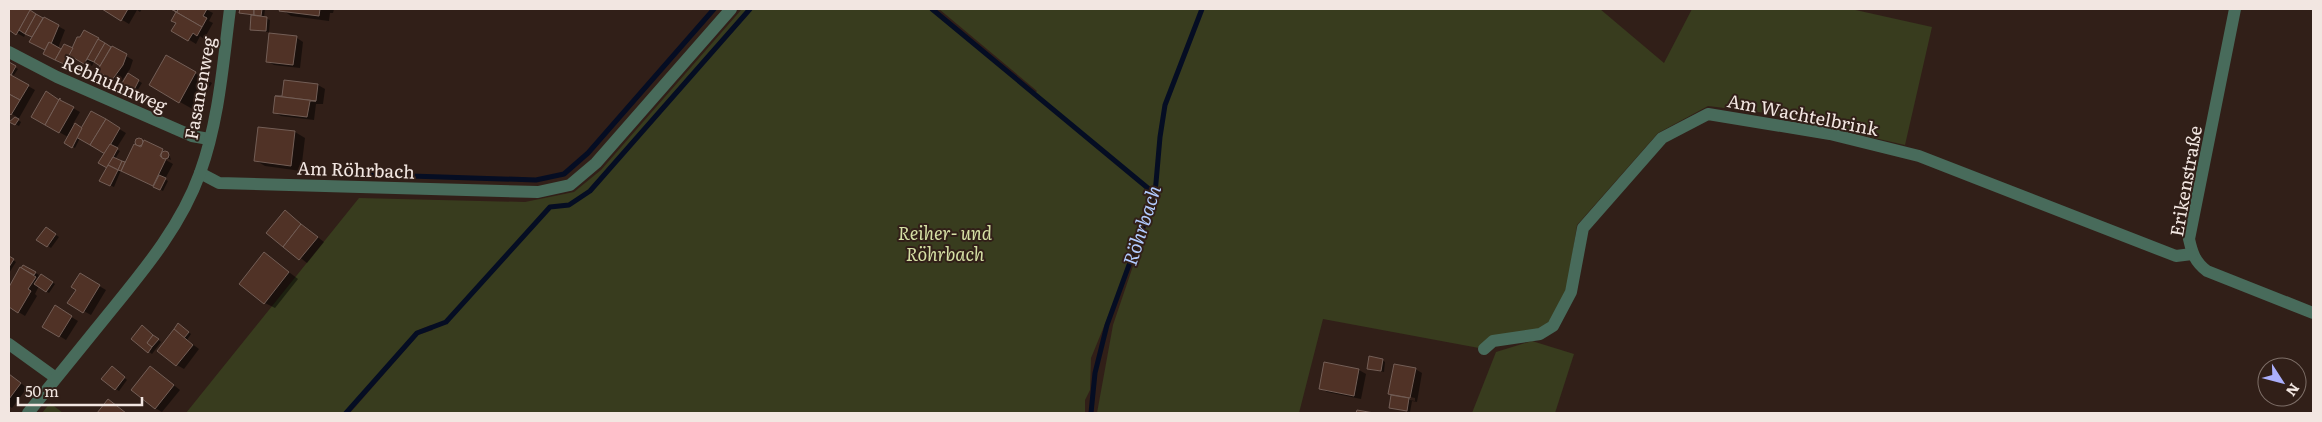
<svg xmlns="http://www.w3.org/2000/svg" width="2322" height="422" viewBox="0 0 2322 422" font-family="Literata,serif">
	<style>
		.green { fill: #383c1e }
		.shadow { fill: #0007; fill-rule: evenodd }
		.lines { fill: none; stroke-linecap: round; stroke-linejoin: round }
		.stream { stroke: #050d23; stroke-width: 5 }
		.building { fill: #503226; stroke: #735e56 }
		.street { stroke: #486b5b; stroke-width: 12 }
		.labels { text-anchor: middle; dominant-baseline: central; stroke-width: 4; stroke-linejoin: round; paint-order: stroke }
		.street-label { font-size: 18px; fill: #f2e6e1; stroke: #311f18 }
		.park-label { font-size: 18px; font-style: italic; fill: #d5dfa4; stroke: #311f18 }
		.water-label { font-size: 19px; font-style: italic; fill: #b2cbff; stroke: #311f18 }
	</style>
	<rect width="100%" height="100%" fill="#311f18"/>
	<g class="green">
		<polygon points="742,9 929,9 1034,95 1037,91 939,9 1600,9 1664,63 1692,9 1851,9 1932,27 1905,145 1766,113 1708,106 1658,133 1577,225 1567,289 1550,321 1536,330 1479,348 1323,319 1299,413 1097,413 1113,325 1153,207 1091,358 1090,390 1085,400 1085,413 350,413 418,335 433,330 431,325 416,331 344,413 186,413 359,198 525,202 574,192 601,170"/>
		<polygon points="1532,341 1574,354 1555,413 1472,413 1496,352"/>
		<polygon points="50,403 63,413 42,413"/>
	</g>
	<g class="shadow">
		<polygon points="12,9 27,9 65,30 58,48 61,51 112,48 133,60 130,69 120,83 99,71 102,66 94,62 92,66 73,56 68,64 44,53 46,50 31,41 34,37 26,33 24,37 9,29 9,10 11,11"/>
		<polygon points="104,9 142,9 140,12 137,10 129,24"/>
		<polygon points="180,9 205,9 213,13 209,21 213,23 204,39 200,36 196,44 173,30 177,23 173,20"/>
		<polygon points="241,9 265,9 264,18 270,20 269,32 251,29 253,16 241,13"/>
		<polygon points="281,9 334,9 333,13 330,13 329,21 291,16"/>
		<polygon points="297,38 303,42 300,68 274,65 267,61"/>
		<polygon points="166,57 212,83 196,111 150,85"/>
		<polygon points="9,64 18,69 14,75 9,72"/>
		<polygon points="9,75 35,90 18,120 21,122 19,126 11,122 17,117 9,112"/>
		<polygon points="128,75 142,83 134,96 123,91"/>
		<polygon points="285,81 318,85 325,89 323,104 316,104 314,120 281,116 274,112 283,97"/>
		<polygon points="46,93 80,112 73,124 82,129 92,113 126,133 116,149 120,151 115,159 126,164 136,141 169,154 171,160 165,157 164,159 173,164 165,179 168,181 163,191 121,170 114,187 101,181 108,167 106,153 80,138 75,148 65,142 68,137 32,117"/>
		<polygon points="259,128 295,132 305,138 301,171 265,166 255,160"/>
		<polygon points="285,212 324,242 307,263 268,233"/>
		<polygon points="49,230 59,237 51,248 38,239"/>
		<polygon points="265,254 298,279 275,308 265,303"/>
		<polygon points="9,257 16,262 9,273"/>
		<polygon points="24,266 39,275 36,280 37,281 42,275 55,284 49,293 39,286 35,294 37,296 25,316 9,306 9,289 20,268"/>
		<polygon points="80,275 106,290 91,315 69,303 78,290"/>
		<polygon points="55,307 78,321 66,340 43,326"/>
		<polygon points="182,327 191,334 187,340 199,349 184,369 177,365"/>
		<polygon points="145,329 161,342 152,354 132,339"/>
		<polygon points="1382,360 1385,362 1384,372 1368,368"/>
		<path d="M1415,369L1422,373L1417,402L1412,401L1410,412L1391,407L1393,395L1389,394ZM1395,394L1415,398V401L1395,397Z"/>
		<polygon points="115,370 127,380 119,391 116,389"/>
		<polygon points="1359,370 1366,374 1361,399 1327,392 1320,388"/>
		<polygon points="157,372 180,390 162,412 155,408"/>
		<polygon points="9,374 27,388 12,408 9,406"/>
	</g>
	<g class="lines">
		<g class="stream">
			<polyline points="932,9 1155,194"/>
			<polyline points="350,174 536,180 564,174 588,153 714,9"/>
			<polyline points="346,413 417,333 446,322 550,207 569,205 590,191 750,9"/>
			<polyline points="1091,413 1095,373 1107,325 1155,194 1160,137 1165,105 1202,9"/>
		</g>
	</g>
	<g class="building">
		<polygon points="9,9 31,9 16,35 9,30"/>
		<polygon points="102,9 128,9 121,21"/>
		<polygon points="171,9 177,12 178,9 207,9 203,16 207,18 202,27"/>
		<polygon points="240,9 254,9 254,15 239,13"/>
		<polygon points="254,9 262,9 261,16 254,15"/>
		<polygon points="280,9 320,9 319,16 279,11"/>
		<polygon points="30,10 36,14 25,34 19,30"/>
		<polygon points="176,12 202,27 197,36 193,33 188,41 171,31 176,23 171,21"/>
		<polygon points="36,14 43,18 32,37 25,34"/>
		<polygon points="251,15 267,17 266,31 250,30"/>
		<polygon points="44,17 59,25 51,44 49,42 45,50 29,42"/>
		<polygon points="84,30 99,38 84,64 69,55 77,37 80,37"/>
		<polygon points="269,33 297,36 293,65 266,62"/>
		<polygon points="98,39 105,43 94,62 87,59"/>
		<polygon points="49,42 61,49 55,60 43,54"/>
		<polygon points="105,43 111,47 100,66 94,62"/>
		<polygon points="64,44 73,48 64,64 55,60"/>
		<polygon points="112,46 127,54 123,65 112,80 97,71"/>
		<polygon points="166,55 196,72 179,103 149,85"/>
		<polygon points="9,62 16,66 11,75 9,74"/>
		<polygon points="128,73 139,80 131,96 118,90"/>
		<polygon points="9,74 29,85 20,100 9,94"/>
		<polygon points="284,80 318,84 316,101 275,96 282,96"/>
		<polygon points="46,91 59,100 60,98 45,125 31,117"/>
		<polygon points="9,94 20,100 11,115 9,113"/>
		<polygon points="275,96 316,101 310,101 307,117 273,113"/>
		<polygon points="60,98 60,100 74,107 59,133 45,125"/>
		<polygon points="91,111 106,119 90,145 76,137"/>
		<polygon points="15,117 19,119 15,125 9,122"/>
		<polygon points="106,119 120,128 105,154 90,145"/>
		<polygon points="75,123 82,128 72,148 64,143"/>
		<polygon points="258,127 295,131 291,166 254,161"/>
		<circle cx="139" cy="142" r="4"/>
		<polygon points="144,140 163,149 160,156 166,159 153,186 121,171 134,144 141,147"/>
		<polygon points="110,144 118,148 107,168 98,163"/>
		<circle cx="165" cy="155" r="4"/>
		<polygon points="113,157 122,161 118,170 108,165"/>
		<polygon points="122,161 125,162 121,171 118,170"/>
		<polygon points="108,165 118,170 110,186 99,181"/>
		<polygon points="159,175 166,178 160,190 153,187"/>
		<polygon points="285,210 301,224 283,247 266,233"/>
		<polygon points="301,224 318,237 299,260 283,247"/>
		<polygon points="46,227 56,234 47,247 36,240"/>
		<polygon points="264,252 289,272 264,304 239,284"/>
		<polygon points="9,256 14,259 9,267"/>
		<polygon points="23,265 36,272 34,275 21,268"/>
		<polygon points="20,267 36,277 28,289 31,291 18,313 9,307 9,287"/>
		<polygon points="80,273 100,285 83,313 67,303 76,290 71,287"/>
		<polygon points="41,274 53,282 46,292 34,284"/>
		<polygon points="55,305 72,316 59,337 42,327"/>
		<polygon points="178,323 189,332 184,338 174,329"/>
		<polygon points="142,325 153,335 147,343 152,347 148,353 131,339"/>
		<polygon points="174,329 193,345 176,366 157,351"/>
		<polygon points="153,335 159,339 152,347 147,343"/>
		<polygon points="1369,356 1383,359 1381,371 1367,369"/>
		<polygon points="1324,362 1359,369 1354,396 1319,389"/>
		<polygon points="1394,364 1416,368 1410,398 1388,394"/>
		<polygon points="112,366 125,377 115,390 101,379"/>
		<polygon points="150,366 174,385 155,409 131,390"/>
		<polygon points="9,374 21,383 9,399"/>
		<polygon points="1391,395 1409,398 1407,411 1389,408"/>
		<polygon points="108,399 126,413 97,413"/>
		<polygon points="1357,410 1374,413 1356,413"/>
	</g>
	<g class="lines">
		<g class="street">
			<path d="M2235,9L2189,239C2192,253 2195,262 2207,271L2313,313"/>
			<polyline points="9,52 57,77 192,136 209,139"/>
			<polyline points="200,173 219,183 538,192 570,185 596,163 731,9"/>
			<polyline points="9,344 56,378"/>
			<polyline points="1484,349 1493,341 1540,334 1553,326 1571,292 1583,228 1662,138 1708,114 1830,134 1919,156 2176,256 2192,254"/>
			<path d="M28,413C55,380 82,346 109,313C144,270 181,226 200,173C219,121 223,63 230,9"/>
		</g>
	</g>
	<g class="labels">
		<g class="street-label">
			<text transform="translate(115 83) rotate(24)">Rebhuhnweg</text>
			<text transform="translate(199 88) rotate(-80)">Fasanenweg</text>
			<text transform="translate(1803 114) rotate(11)">Am Wachtelbrink</text>
			<text transform="translate(356 169) rotate(2)">Am Röhrbach</text>
			<text transform="translate(2185 181) rotate(-80)">Erikenstraße</text>
		</g>
		<g class="park-label">
			<text x="945" y="232">Reiher- und<tspan x="945" dy="21">Röhrbach</tspan></text>
		</g>
		<g class="water-label">
			<text transform="translate(1141 225) rotate(-72)">Röhrbach</text>
		</g>
	</g>
	<rect width="2322" height="422" fill="none" stroke="#f2e6e1" stroke-width="20"/>
	<g transform="translate(2282 382) rotate(126)"><circle r="24" fill="#311f18" stroke="#7e6f68"/>
	<path d="M0-4L9 19L0 12L-9 19Z" fill="#abaffb"/>
	<text y="-8" font-size="14" font-weight="bold" text-anchor="middle" fill="#f2e6e1">N</text>
	</g>
	<path d="M18 397v8h124v-8" fill="none" stroke="#f2e6e1" stroke-width="2.5"/>
	<text x="25" y="397" font-size="15" fill="#f2e6e1" stroke="#311f18" stroke-width="4" paint-order="stroke">50 m</text>
</svg>
